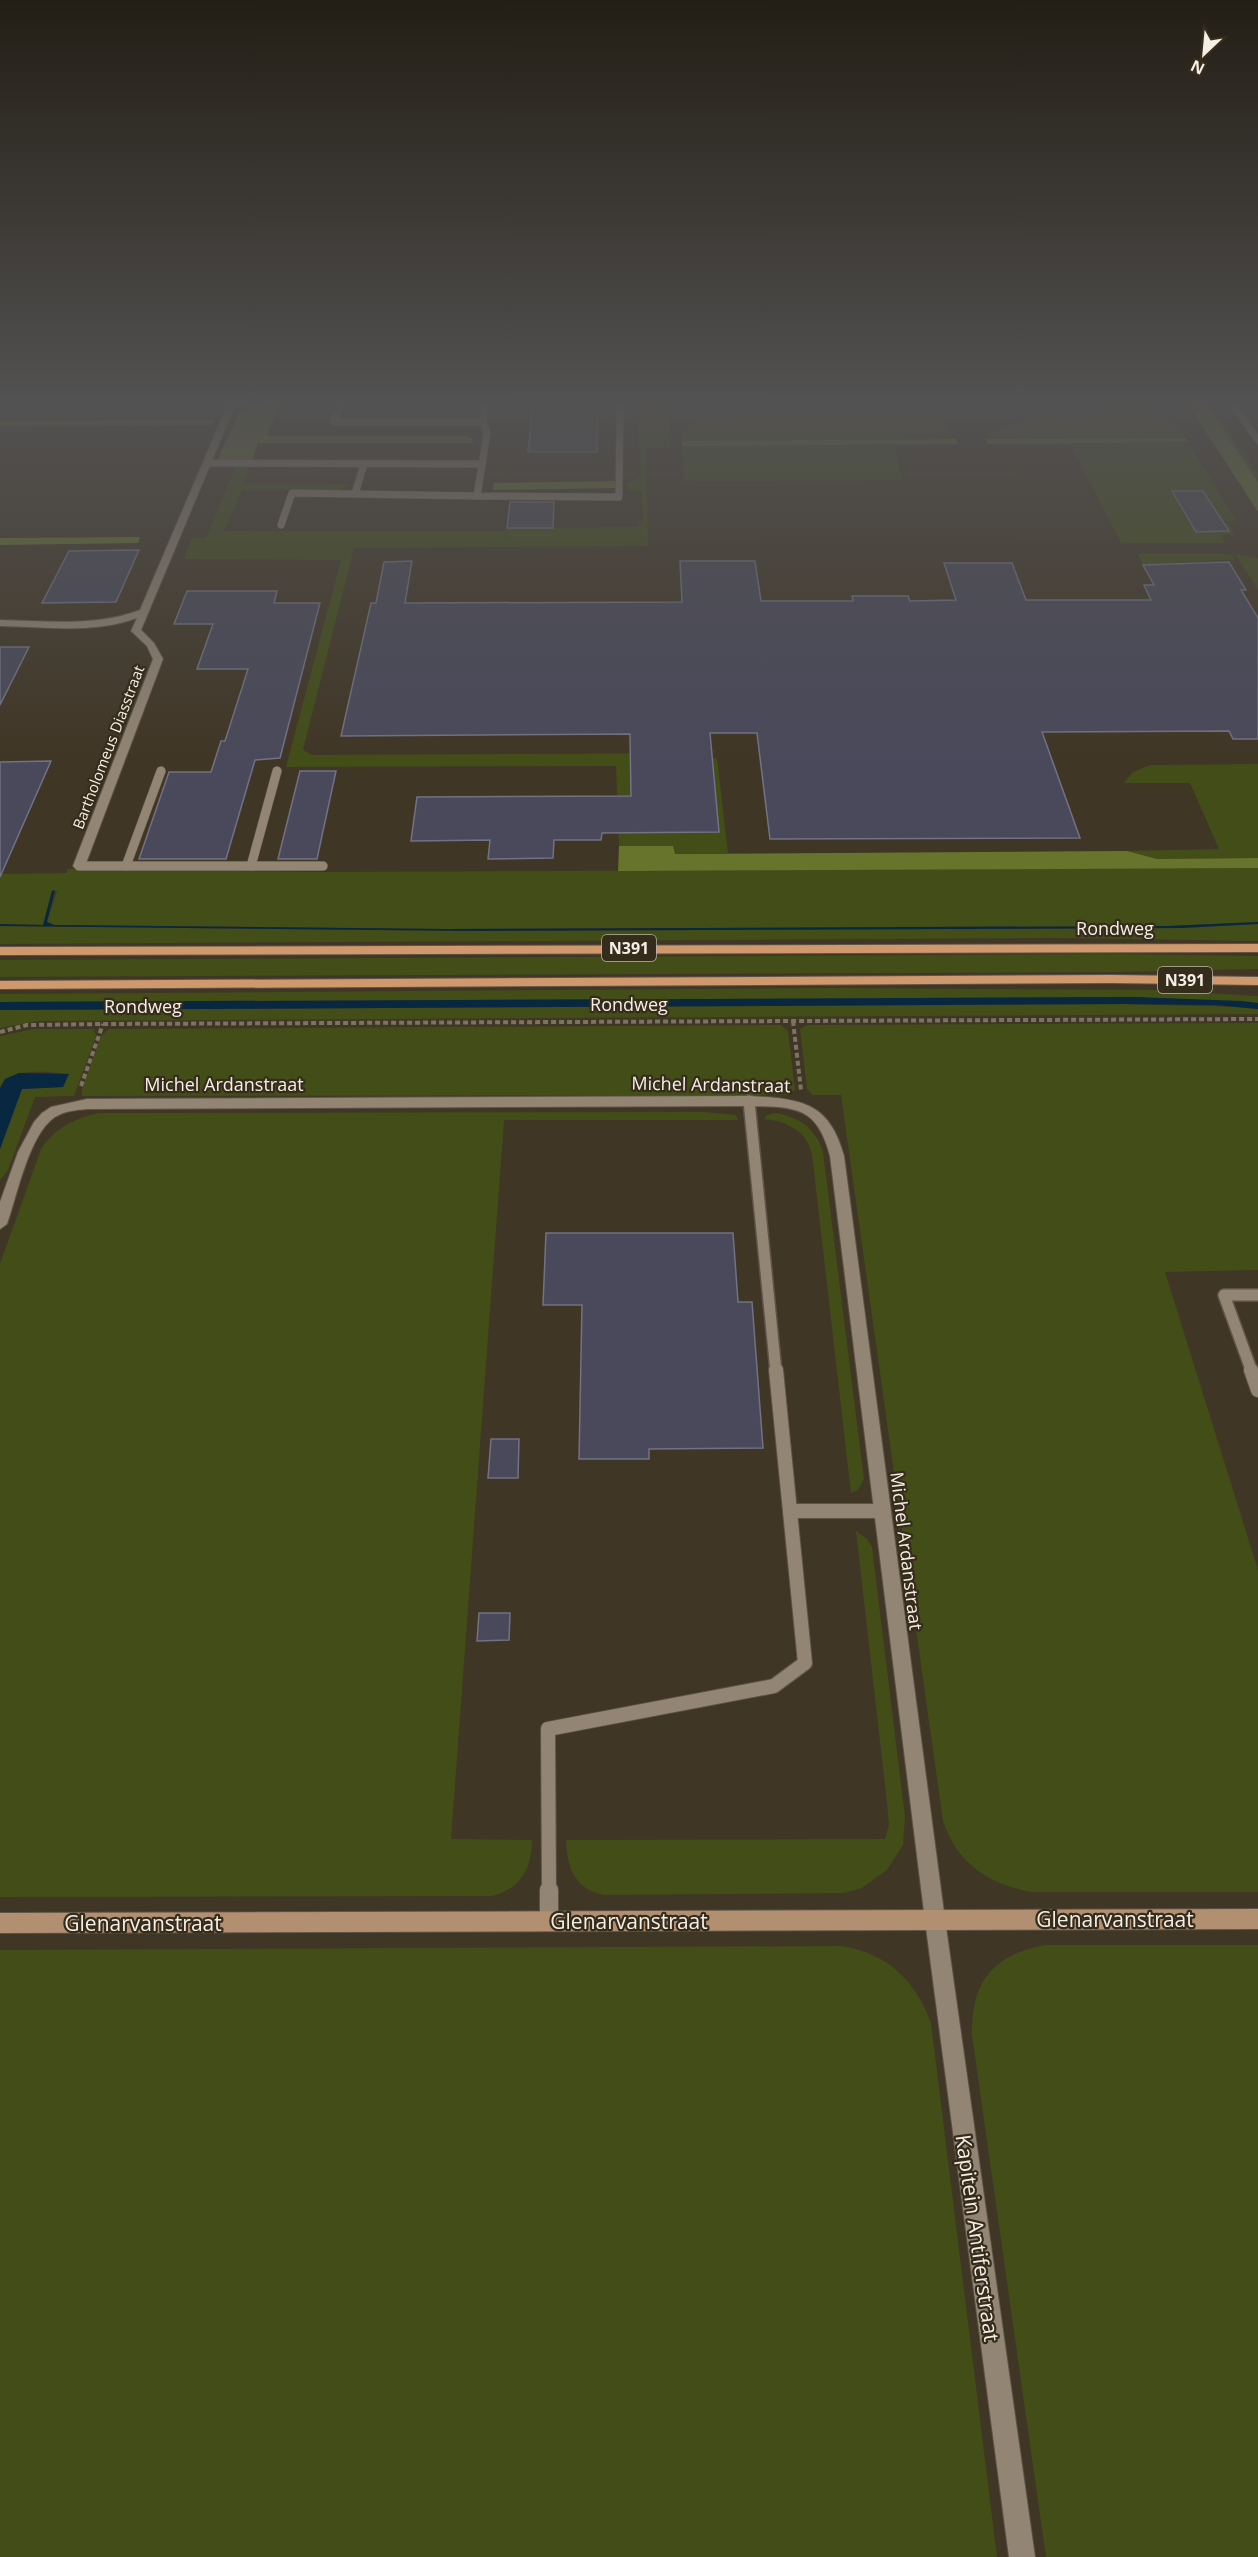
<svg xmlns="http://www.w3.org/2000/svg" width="1258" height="2557" viewBox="0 0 1258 2557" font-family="'Open Sans',sans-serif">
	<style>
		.green { fill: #424d18 }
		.forest { fill: #67752c }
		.water { fill: #082740 }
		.building { fill: #49495b; stroke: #727285; stroke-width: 1.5 }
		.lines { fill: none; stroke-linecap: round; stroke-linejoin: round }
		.lane-far4-casing { stroke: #5d5346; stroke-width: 8 }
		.lane-far3-casing { stroke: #5d5346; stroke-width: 10 }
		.lane-far2-casing { stroke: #5d5346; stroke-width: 14 }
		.lane-far1-casing { stroke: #5d5346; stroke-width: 16 }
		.lane-casing { stroke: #5d5346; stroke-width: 20 }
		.street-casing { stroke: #5d5346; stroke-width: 2 }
		.secondary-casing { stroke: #5d5346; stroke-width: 2 }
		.primary-casing { stroke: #5d5346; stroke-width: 2 }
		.path { stroke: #7c7365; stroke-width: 4; stroke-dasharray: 5 3; stroke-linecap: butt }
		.lane-far4 { stroke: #928574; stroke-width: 7 }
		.lane-far3 { stroke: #928574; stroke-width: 9 }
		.lane-far2 { stroke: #928574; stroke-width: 11 }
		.lane-far1 { stroke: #928574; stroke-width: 14 }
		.lane { stroke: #928574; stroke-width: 18 }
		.street { fill: #928574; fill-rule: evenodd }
		.secondary { fill: #b18f70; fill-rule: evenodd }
		.primary { fill: #d0996d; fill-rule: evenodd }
		.labels { text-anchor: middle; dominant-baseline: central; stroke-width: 4.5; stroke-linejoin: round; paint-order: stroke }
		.far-street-label { font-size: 15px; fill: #f5eee5; stroke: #362c1c }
		.shield { fill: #362c1c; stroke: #bcb4a9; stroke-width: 1.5 }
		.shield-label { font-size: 16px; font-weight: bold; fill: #f5eee5 }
		.street-label { font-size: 18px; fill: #f5eee5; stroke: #362c1c }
		.near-street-label { font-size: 21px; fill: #f5eee5; stroke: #362c1c }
	</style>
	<rect width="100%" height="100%" fill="#403626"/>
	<g class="green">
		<polygon points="638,401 668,401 671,447 646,448 648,546 354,548 303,750 312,755 707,753 708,759 717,758 728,853 675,854 672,846 619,846 616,766 286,767 341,560 184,559 192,538 206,538 236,466 250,467 244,483 350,484 339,490 242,490 224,531 506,531 507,528 639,527 639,522 643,521 642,491 628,490 627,483 640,477"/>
		<path d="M1095,401H1168C1149,414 1114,410 1095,401Z"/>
		<polygon points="1204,401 1208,401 1258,474 1258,482"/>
		<polygon points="1043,416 1055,419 1153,418 1177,425 1185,438 985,439 984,435"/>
		<path d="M941,417L951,435L956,439L681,441C681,428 696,423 707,418Z"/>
		<polygon points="1188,442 1236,521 1222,521 1203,491 1172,491 1189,524 1199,533 1228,531 1224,523 1228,523 1235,535 1221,535 1225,543 1121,543 1071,445 988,444"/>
		<polygon points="959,445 895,446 902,480 685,481 682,446"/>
		<polygon points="1138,554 1231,554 1235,559 1143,565"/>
		<polygon points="1235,554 1258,558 1258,590"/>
		<polygon points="1258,764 1258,858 1157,859 1127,851 1219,849 1190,783 1124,783 1133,772 1151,765"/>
		<polygon points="1258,868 1258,922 1168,926 444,929 54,925 47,922 57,891 52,891 43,925 0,924 0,874 67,873 67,869 323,872"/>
		<polygon points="1258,924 1258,941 1062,938 0,944 0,926 478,931 1181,928"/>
		<polygon points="1120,954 1258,956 1258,969 1121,972 0,977 0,960"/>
		<polygon points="832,988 1156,990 1258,996 1258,1003 1134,997 0,1002 0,994"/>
		<polygon points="1123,1004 1239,1007 1258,1009 1258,1014 38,1021 0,1028 0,1010"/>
		<path d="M1258,1023V1270L1165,1272L1258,1570V1892H1031C988,1884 957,1863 943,1821L841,1095H813L807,1089L800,1029L807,1025Z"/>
		<polygon points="781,1025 788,1031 795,1090 788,1095 82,1096 82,1089 101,1036 109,1029"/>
		<path d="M34,1029H94L96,1036L74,1096L35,1097L8,1170L0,1180V1149L22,1089L63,1087L68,1074C49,1072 9,1066 0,1088V1036Z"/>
		<path d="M704,1112L736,1115L738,1120H504L451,1839L532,1840C532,1868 521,1889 492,1896L0,1897V1264L41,1149C55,1128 74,1119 98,1113Z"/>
		<path d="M775,1113C799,1117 816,1128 823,1152L864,1479L858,1490L851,1493L812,1154C807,1131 786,1121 764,1119L767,1115Z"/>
		<path d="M856,1531L867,1539L872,1547L905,1817L903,1845L887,1870L862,1888L845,1893L604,1895C574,1889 567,1867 566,1840L885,1839L889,1825L887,1802Z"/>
		<path d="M1045,1945H1258V2557H1046L972,2035C971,1982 992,1955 1045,1945Z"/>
		<path d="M841,1946C887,1953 915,1980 931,2023L997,2557H0V1950Z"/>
	</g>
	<g class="forest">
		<polygon points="245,401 280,401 267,436 466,436 472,438 473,443 258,443 252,460 218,459"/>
		<polygon points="1186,401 1204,401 1258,482 1258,512"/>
		<polygon points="214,420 212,425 0,427 0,421"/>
		<polygon points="1185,438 1188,442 988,444 985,439"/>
		<polygon points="956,439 959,444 682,446 681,441"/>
		<polygon points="616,481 616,488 493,490 494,483"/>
		<polygon points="140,537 138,543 0,545 0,538"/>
		<polygon points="619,846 673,846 675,854 1127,851 1157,859 1258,858 1258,868 618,871"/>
	</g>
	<g class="water">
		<polygon points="55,890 47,922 54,925 444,929 1168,926 1258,922 1258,924 1181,928 478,931 0,926 0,924 43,925 52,891"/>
		<polygon points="1134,997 1241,1001 1258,1003 1258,1009 1214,1005 1123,1004 0,1010 0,1002"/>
		<polygon points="19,1073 69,1074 63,1087 22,1089 0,1149 0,1088 5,1079"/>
	</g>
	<g class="building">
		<polygon points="533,401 598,401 597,452 528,452"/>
		<polygon points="1172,491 1203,491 1229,531 1196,532"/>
		<polygon points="510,502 554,502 553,528 507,528"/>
		<polygon points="139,550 116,602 42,603 69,551"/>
		<polygon points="412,561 405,603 682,602 680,561 755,561 761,601 853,601 852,596 908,596 910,601 956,600 944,563 1012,563 1026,600 1151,600 1144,585 1154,585 1143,565 1229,562 1246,590 1241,590 1258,618 1258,739 1233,739 1229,731 1042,732 1080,838 770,839 757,733 710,733 719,832 602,833 601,840 554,840 553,858 488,859 490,840 411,841 417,797 631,796 630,734 341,736 371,603 376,603 384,562"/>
		<polygon points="187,591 277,591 274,603 320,603 280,758 255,760 226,859 139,859 169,772 211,772 221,741 225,741 248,669 197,669 213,624 174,624"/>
		<polygon points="0,647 29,647 0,705"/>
		<polygon points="51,761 0,877 0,762"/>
		<polygon points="300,771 336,771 317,859 278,859"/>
		<polygon points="546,1233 733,1233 738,1302 752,1302 763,1448 649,1449 649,1459 579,1459 582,1305 543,1305"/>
		<polygon points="491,1439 519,1439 518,1478 488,1478"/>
		<polygon points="479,1613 510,1613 509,1640 477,1641"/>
	</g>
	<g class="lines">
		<g class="lane-far4-casing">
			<g id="lane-far4">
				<polyline points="1231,401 1258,440"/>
				<polyline points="232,403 453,401"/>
				<polyline points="340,403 334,422 483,422 484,401"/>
				<polyline points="483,422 487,433 477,496 619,497 620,401"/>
				<polyline points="207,463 482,464"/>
				<polyline points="355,494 364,464"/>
				<polyline points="281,525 292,493 477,496"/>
			</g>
		</g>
		<g class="lane-far3-casing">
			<g id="lane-far3">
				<polyline points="79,866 323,866"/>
				<polyline points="126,866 161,771"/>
				<polyline points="251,866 277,771"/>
			</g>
		</g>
		<g class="lane-far2-casing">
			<g id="lane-far2">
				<polyline points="749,1101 776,1372"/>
				<polyline points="1252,1372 1224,1295 1258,1295"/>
			</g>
		</g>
		<g class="lane-far1-casing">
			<g id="lane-far1">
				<polyline points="1251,1370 1258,1390"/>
				<polyline points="790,1511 883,1511"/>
				<polyline points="549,1892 548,1729 774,1686 805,1663 776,1370"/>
			</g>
		</g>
		<g class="lane-casing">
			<polyline id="lane" points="549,1890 549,1922"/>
		</g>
		<g class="street-casing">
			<g id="street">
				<path d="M229,401H237L141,630L154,643L163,659L85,866L79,869L75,868L73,866L153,659L147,646L131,631L137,618C94,634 45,627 0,626V620C47,621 95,627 140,610Z"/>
				<path d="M749,1096C800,1099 829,1101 844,1156L945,1920L1035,2557H1009L925,1920L830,1156C817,1106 795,1107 749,1106L87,1109C76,1110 65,1111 55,1117C29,1134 17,1196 7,1224L0,1229V1202L18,1152L34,1122L42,1113L51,1107L87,1099Z"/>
			</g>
		</g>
		<g class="secondary-casing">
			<polygon id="secondary" points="1258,1909 1258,1929 0,1933 0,1913"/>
		</g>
		<g class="primary-casing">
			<g id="primary">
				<polygon points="1258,944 1258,952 0,955 0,947"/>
				<polygon points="1112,975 1258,977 1258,985 1112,983 0,989 0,981"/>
			</g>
		</g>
		<g class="path">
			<polyline points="793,1021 801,1090"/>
			<polyline points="0,1032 27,1025 103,1024 1258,1019"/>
			<polyline points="81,1086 103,1024"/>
		</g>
		<use href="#lane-far4" class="lane-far4"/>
		<use href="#lane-far3" class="lane-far3"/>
		<use href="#lane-far2" class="lane-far2"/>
		<use href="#lane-far1" class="lane-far1"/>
		<use href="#lane" class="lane"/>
		<use href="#street" class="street"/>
		<use href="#secondary" class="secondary"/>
		<use href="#primary" class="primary"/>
	</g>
	<linearGradient id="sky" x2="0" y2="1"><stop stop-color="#231e15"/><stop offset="0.53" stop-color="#535252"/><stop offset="1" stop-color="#535252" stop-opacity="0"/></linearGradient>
	<rect width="1258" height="759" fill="url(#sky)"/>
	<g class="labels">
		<g class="far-street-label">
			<text transform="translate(108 747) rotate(-69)">Bartholomeus Diasstraat</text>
		</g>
		<g class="shield">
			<rect x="602" y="935" width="54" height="26" rx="4.5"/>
			<rect x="1158" y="967" width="54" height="26" rx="4.5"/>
		</g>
		<g class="shield-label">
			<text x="629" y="948">N391</text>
			<text x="1185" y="980">N391</text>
		</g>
		<g class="street-label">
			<text x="1115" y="928">Rondweg</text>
			<text x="629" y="1004">Rondweg</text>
			<text x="143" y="1006">Rondweg</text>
			<text x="224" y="1084">Michel Ardanstraat</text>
			<text transform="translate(711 1084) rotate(1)">Michel Ardanstraat</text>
			<text transform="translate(907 1551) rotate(83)">Michel Ardanstraat</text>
		</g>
		<g class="near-street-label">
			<text x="1115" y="1919">Glenarvanstraat</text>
			<text x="629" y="1921">Glenarvanstraat</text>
			<text x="143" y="1923">Glenarvanstraat</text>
			<text transform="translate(978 2238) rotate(82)">Kapitein Antiferstraat</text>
		</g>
	</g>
	<g transform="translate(1204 54) rotate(206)" stroke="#362c1c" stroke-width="4.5" paint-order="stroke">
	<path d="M0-4.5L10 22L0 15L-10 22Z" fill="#f5eee5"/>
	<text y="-9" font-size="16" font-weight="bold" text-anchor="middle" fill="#f5eee5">N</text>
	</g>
</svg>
